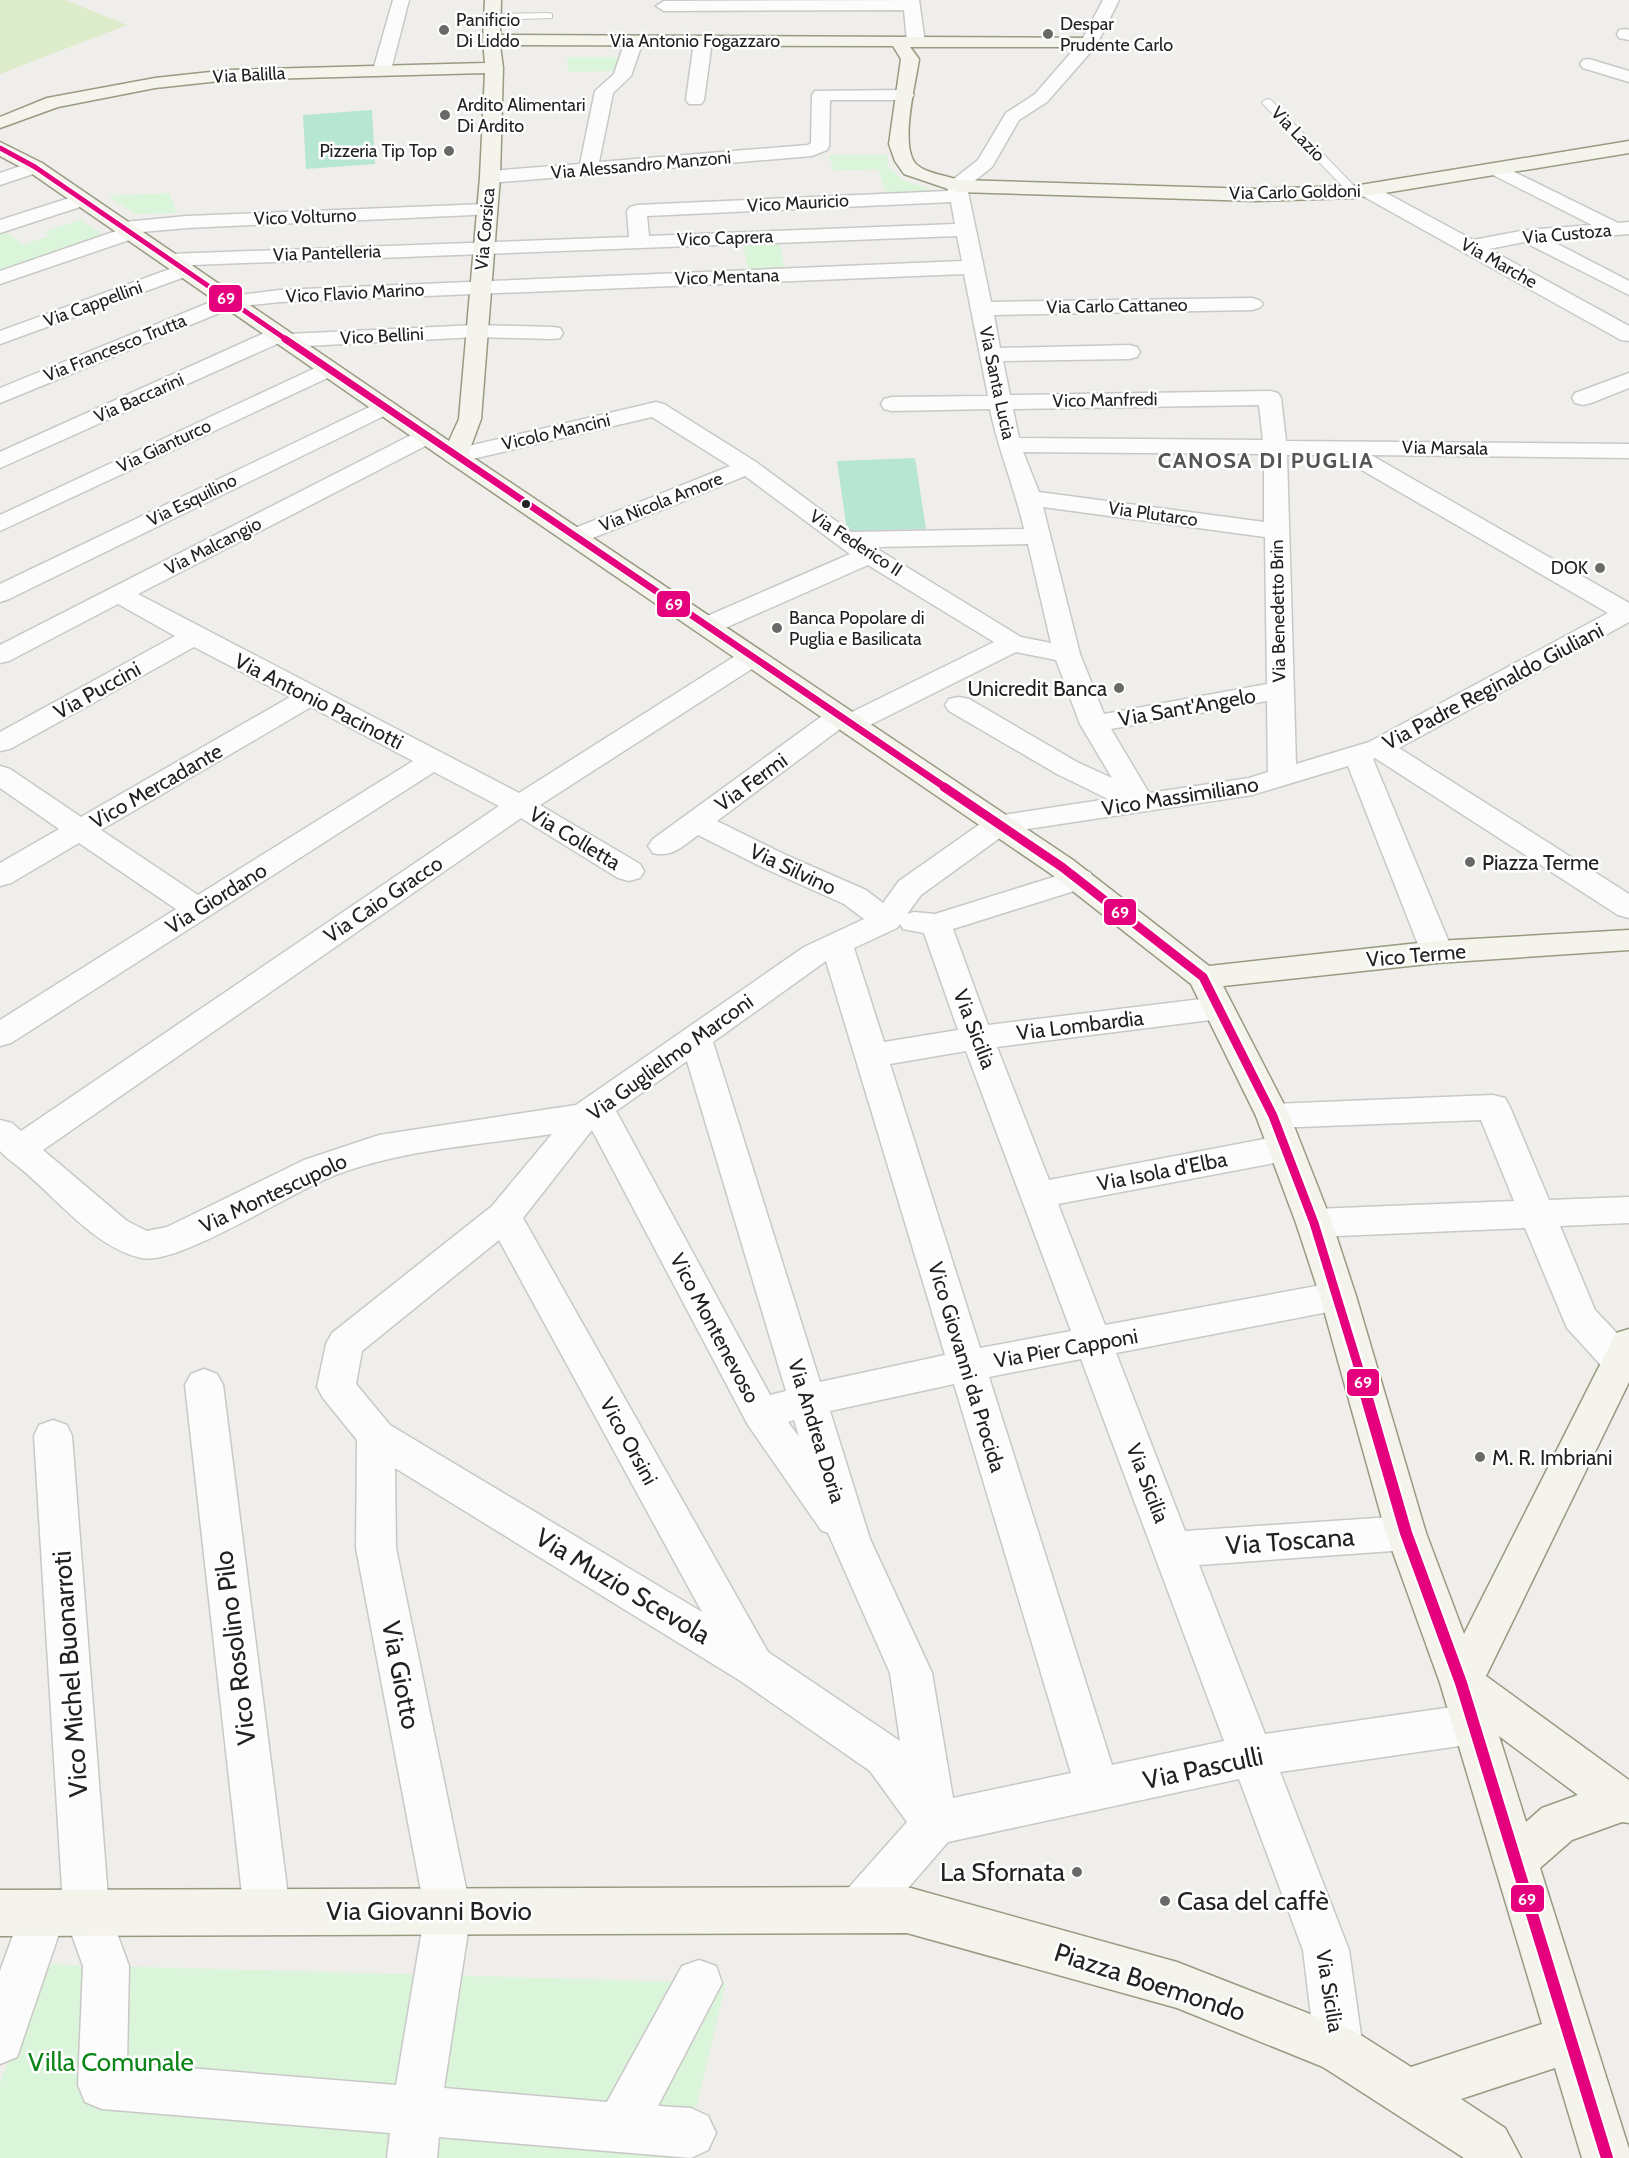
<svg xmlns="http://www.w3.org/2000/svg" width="1629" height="2158" viewBox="0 0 1629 2158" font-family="Cabin,sans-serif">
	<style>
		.grass { fill: #ddeccb }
		.park { fill: #daf5da }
		.pitch { fill: #b7e6d2 }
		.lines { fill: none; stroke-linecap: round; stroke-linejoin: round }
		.lane-casing { stroke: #c9c8c7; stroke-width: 2 }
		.street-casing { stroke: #c9c8c7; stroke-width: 3 }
		.secondary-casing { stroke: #999a82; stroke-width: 3 }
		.lane { fill: #fdfcfc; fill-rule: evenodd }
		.street { fill: #fdfcfc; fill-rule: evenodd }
		.secondary { fill: #f4f4ed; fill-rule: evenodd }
		.bus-1-far3-casing { stroke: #fff; stroke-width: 8 }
		.bus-1-far2-casing { stroke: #fff; stroke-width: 10 }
		.bus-1-far1-casing { stroke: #fff; stroke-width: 14 }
		.bus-1-casing { stroke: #fff; stroke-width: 16 }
		.bus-1-far3 { stroke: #e5007d; stroke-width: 5 }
		.bus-1-far2 { stroke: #e5007d; stroke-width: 7 }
		.bus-1-far1 { stroke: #e5007d; stroke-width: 9 }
		.bus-1 { stroke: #e5007d; stroke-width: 12 }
		.poi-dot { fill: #6a6968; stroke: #fff; stroke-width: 2 }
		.bus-dot { fill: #222; stroke: #fff; stroke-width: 2 }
		.labels { text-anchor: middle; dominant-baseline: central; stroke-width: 5; stroke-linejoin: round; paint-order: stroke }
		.far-poi-label { font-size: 18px; fill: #222; stroke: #fff; text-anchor: start }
		.far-street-label { font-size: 18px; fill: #222; stroke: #fff }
		.street-label { font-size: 21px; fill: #222; stroke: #fff }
		.poi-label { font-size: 21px; fill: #222; stroke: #fff; text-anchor: start }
		.far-district-label { font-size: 22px; font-weight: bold; letter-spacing: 1.5px; fill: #555; stroke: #fff }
		.near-street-label { font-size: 26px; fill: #222; stroke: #fff }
		.near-poi-label { font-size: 26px; fill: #222; stroke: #fff; text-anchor: end }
		.near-park-label { font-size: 26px; fill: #0c8416; stroke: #fff }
		.line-badge { stroke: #fff; stroke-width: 2 }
		.badge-label { font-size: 16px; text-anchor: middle; font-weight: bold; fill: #fff }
	</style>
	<rect width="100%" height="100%" fill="#f0eeeb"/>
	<polygon class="grass" points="0,0 65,0 127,25 0,74"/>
	<g class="park">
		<polygon points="567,57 622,57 617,71 564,72 568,71"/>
		<polygon points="829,155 887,155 888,167 903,180 933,190 886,193 878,169 833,171"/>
		<polygon points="169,193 177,213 135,214 108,196"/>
		<polygon points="80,220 105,235 0,272 0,234 7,232 23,245 49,236 44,232"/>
		<polygon points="779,241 785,269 748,271 743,242"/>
		<polygon points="43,1964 106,1966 726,1983 684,2158 0,2158 0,2083"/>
	</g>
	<g class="pitch">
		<polygon points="372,110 375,164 306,169 303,115"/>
		<polygon points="915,458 926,529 847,531 837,461"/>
	</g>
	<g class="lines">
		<g class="lane-casing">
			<g id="lane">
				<polygon points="549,13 552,14 552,18 492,20 487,17 492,14"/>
				<polygon points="1267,99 1271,100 1358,190 1358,194 1350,194 1263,104 1262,102"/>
			</g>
		</g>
		<g class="street-casing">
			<g id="street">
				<polygon points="393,0 409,0 391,70 388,74 376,74 373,70"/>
				<polygon points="919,0 925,42 922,46 910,46 907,42 904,10 664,11 656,6 664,1"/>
				<path d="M1103,0H1119L1096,46L1047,102L1019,120L992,167L967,187L991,302L1252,298L1259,300L1263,304L1259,308L1252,310L994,315L1000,348L1129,345L1137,347L1140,352L1137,357L1129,359L1003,361L1010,395L1270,391L1278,393L1281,398L1286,441L1629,444V458L1371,455L1629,603V622L1399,748L1629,894V918L1618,915L1375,758L1373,759L1453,952L1448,959L1437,963L1426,959L1421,952L1348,766L1252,795L1008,832L921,895L907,914L914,912L935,914L1079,869L1090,872L1094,879L1090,886L953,929L988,1025L1218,997L1229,1000L1234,1008L1229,1016L1218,1019L997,1047L1049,1180L1285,1135L1297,1139L1302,1148L1297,1157L1285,1161L1058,1204L1105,1325L1338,1282L1351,1286L1356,1296L1351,1306L1338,1310L1116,1353L1185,1531L1406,1516L1420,1521L1426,1533L1420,1545L1406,1550L1199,1565L1265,1734L1473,1704L1488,1710L1494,1724L1488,1738L1473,1744L1280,1772L1349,1950L1363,2049L1356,2066L1339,2073L1322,2066L1315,2049L1303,1950L1239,1779L948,1842L875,1926L859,1933L843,1926L836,1910L843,1894L907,1822L870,1771L739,1680L395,1468L396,1548L471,1912L444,2088L607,2102L682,1966L699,1960L716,1966L722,1983L658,2106L691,2108L708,2116L716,2133L708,2150L691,2158L439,2137L437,2158H387L390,2133L102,2109L85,2102L78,2085L83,1966L65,1916L17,2057L0,2064V1971L27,1897L43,1890L59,1897L63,1905L34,1436L39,1425L53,1420L67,1425L72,1436L109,1911L129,1966L127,2063L396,2085L425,1912L356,1548L357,1440L323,1398L317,1387L326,1344L332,1333L492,1206L552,1134C480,1145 395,1150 328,1178C289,1194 177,1266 141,1258C89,1246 50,1188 7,1158L0,1151V1120L12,1123L21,1131L499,806L434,772L11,1043L0,1046V1020L176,909L79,843L11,883L0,886V863L59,829L0,788V766L10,769L81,817L290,697L194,647L10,749L0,751V732L175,636L118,604L9,661L0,663V645L419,431L427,429L435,431L439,436L435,441L138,594L519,793L743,651L752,649L761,651L765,657L761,663L540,805L640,864L644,871L640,878L629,881L618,878L521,818L43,1150L127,1221L147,1231L167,1227L304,1160L379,1135L576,1105L804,947L864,919L844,904L768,870L698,835C683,846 672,858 653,853L648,846L653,839L829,711L839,709L850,713L994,642L868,565L716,632L707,634L698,632L694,626L698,620L850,554L745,476L583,542L574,544L565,542L562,537L565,532L730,466L652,417L455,463L447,461L443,456L447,451L656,402L664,404L756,462L851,532L1024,529C1015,488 998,450 990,409L892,411L884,409L881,404L884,399L892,397L988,396L964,274L280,302L234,307L0,403V388L223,297L280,290L962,261L957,236L192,265L196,270L193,274L0,344V331L178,266L163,264L160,260L163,256L170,254L629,237L627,211L630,207L637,205L948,191L947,186L950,182L978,160L1006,113L1035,94L1082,40ZM951,202L955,224L649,236L647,216ZM1259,405L1263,440L1019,438L1013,409ZM1023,452L1264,454V522L1039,492ZM1287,455H1336L1608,613L1369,742L1296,764ZM1043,507L1265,537L1267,684L1104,714L1080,654ZM1028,544L1051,643L1021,637L874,547ZM1016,652L1056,660L1080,724L1112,778L1077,762L969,699L959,697L949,699L945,705L949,711L1057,774L1108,799L990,817L899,881L883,903L866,890L788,856L717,821L840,729L850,732L860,730ZM1267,701L1268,772L1249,778L1149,793L1111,729ZM311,707L413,761L198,895L101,830ZM900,924L903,929L924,933L958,1030L884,1042L854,948L897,928ZM826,961L945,1355L820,1382L713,1042ZM966,1051L1071,1331L980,1348L890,1064ZM687,1061L786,1391L770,1395L616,1111ZM592,1130L748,1425L821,1530L828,1533L890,1673L900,1741L768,1652L523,1218ZM499,1240L702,1612L390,1425L356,1384L362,1351ZM1081,1359L1224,1741L1112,1765L989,1377ZM954,1384L1071,1773L953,1798L932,1673L870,1539L830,1411ZM794,1420L799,1437L788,1422Z"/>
				<polygon points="1625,29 1629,30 1629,40 1619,38 1617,34 1619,30"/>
				<polygon points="634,36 640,37 643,41 631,76 613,93 599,162 808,145 811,143 812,95 815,91 905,90 911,91 914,95 911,99 905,100 830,100 829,146 827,150 812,156 490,183 483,181 480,177 483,173 490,171 580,164 595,91 614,74 625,41 628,37"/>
				<polygon points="703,36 709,37 712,41 704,100 701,104 689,104 686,100 694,41 697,37"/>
				<polygon points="1589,59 1629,71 1629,82 1583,68 1580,64 1583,60"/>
				<polygon points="35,161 42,163 44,167 42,171 0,185 0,173"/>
				<polygon points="1496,163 1618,223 1629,222 1629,234 1550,240 1629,281 1629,295 1524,242 1489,249 1629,326 1629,341 1621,340 1361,195 1358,191 1361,187 1375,187 1473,240 1526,230 1592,225 1489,173 1487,169 1489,165"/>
				<polygon points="82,194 89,196 92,200 89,204 0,233 0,220"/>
				<polygon points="487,204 494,206 497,210 494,214 187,228 141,232 138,237 0,284 0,271 116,231 114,228 117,224 124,222 187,216"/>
				<polygon points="476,325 552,327 560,328 563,333 560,338 552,339 476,337 288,347 279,343 0,468 0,452 271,330 279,329 287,330 289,334"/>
				<polygon points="328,362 336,364 339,369 336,374 0,531 0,515"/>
				<polygon points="1629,373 1629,388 1591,403 1583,405 1575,403 1572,398 1575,393"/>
				<polygon points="384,400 392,402 395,407 392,412 9,599 0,602 0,584"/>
				<polygon points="1493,1095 1505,1098 1510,1107 1549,1200 1629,1197 1629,1223 1560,1226 1595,1310 1629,1346 1629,1375 1621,1377 1608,1373 1567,1328 1525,1228 1314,1237 1302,1233 1296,1223 1302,1213 1314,1209 1514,1201 1481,1120 1273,1128 1261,1125 1256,1116 1261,1107 1273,1104"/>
				<polygon points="204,1369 217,1374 223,1385 290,1912 283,1928 267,1935 251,1928 244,1912 185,1385 191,1374"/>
			</g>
		</g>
		<g class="secondary-casing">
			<path id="secondary" d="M485,0H501L500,35L1096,38L1099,42L1096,46L1090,47H910L919,59C916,82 899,146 916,164C925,173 947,176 959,180L1255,189L1354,186L1629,141V153L1354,198L1255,201L957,192L904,174L895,161L889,144L901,59L893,46L500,45L503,68L500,177L481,419L468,454L1073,860L1209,966L1437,941L1629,930V950L1437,963L1223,986L1290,1116L1332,1223L1356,1296L1426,1533L1464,1634L1616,1333L1629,1329V1382L1486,1676L1629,1780V1823L1622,1822L1572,1840L1540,1868L1629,2149V2158H1582L1555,2068L1461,2099L1505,2128L1521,2158H1464L1323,2067L1177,2008L907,1933L0,1936V1890L907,1887L1177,1962L1356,2032L1411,2067L1542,2024L1440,1683L1386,1533L1320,1296L1296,1223L1256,1116L1191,984L1051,874L447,461L28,171L0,156V142L42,163L449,441L459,419L480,177L485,73L229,80L155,88L58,107L0,128V117L47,98L155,78L229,70L485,63L483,40ZM1499,1736L1578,1795L1542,1808L1526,1822Z"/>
		</g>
		<use href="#lane" class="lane"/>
		<use href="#street" class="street"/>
		<use href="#secondary" class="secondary"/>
		<g class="bus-1-far3-casing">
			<polyline id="bus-1-far3" points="0,148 35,167 287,340"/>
		</g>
		<g class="bus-1-far2-casing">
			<polyline id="bus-1-far2" points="285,339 946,788"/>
		</g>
		<g class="bus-1-far1-casing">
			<polyline id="bus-1-far1" points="944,787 1062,867 1203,977 1273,1116 1314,1223 1362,1379"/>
		</g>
		<g class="bus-1-casing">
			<polyline id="bus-1" points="1361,1378 1406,1533 1461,1683 1607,2158"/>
		</g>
		<use href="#bus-1-far3" class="bus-1-far3"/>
		<use href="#bus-1-far2" class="bus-1-far2"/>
		<use href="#bus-1-far1" class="bus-1-far1"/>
		<use href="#bus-1" class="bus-1"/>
	</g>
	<g class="poi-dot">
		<circle cx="444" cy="30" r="6"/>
		<circle cx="1048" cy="34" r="6"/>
		<circle cx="445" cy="115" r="6"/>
		<circle cx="449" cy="151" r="6"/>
		<circle cx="1600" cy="568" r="6"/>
		<circle cx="777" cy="628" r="6"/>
		<circle cx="1119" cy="688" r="6"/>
		<circle cx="1470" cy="862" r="6"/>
		<circle cx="1480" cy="1457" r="6"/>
		<circle cx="1077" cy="1872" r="6"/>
		<circle cx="1165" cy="1901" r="6"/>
	</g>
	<circle class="bus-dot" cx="526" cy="504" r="5"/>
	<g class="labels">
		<g class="far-poi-label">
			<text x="456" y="20">Panificio<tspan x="456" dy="21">Di Liddo</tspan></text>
			<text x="1060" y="24">Despar<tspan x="1060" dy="21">Prudente Carlo</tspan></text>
			<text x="457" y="105">Ardito Alimentari<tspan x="457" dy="21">Di Ardito</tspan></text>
			<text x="437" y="151" text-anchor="end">Pizzeria Tip Top</text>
			<text x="1588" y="568" text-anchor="end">DOK</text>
			<text x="789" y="618">Banca Popolare di<tspan x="789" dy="21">Puglia e Basilicata</tspan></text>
		</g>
		<g class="far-street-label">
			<text x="695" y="41">Via Antonio Fogazzaro</text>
			<text transform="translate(249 75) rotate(-3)">Via Balilla</text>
			<text transform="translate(1298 134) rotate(46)">Via Lazio</text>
			<text transform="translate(641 165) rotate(-5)">Via Alessandro Manzoni</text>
			<text transform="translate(1295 192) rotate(-1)">Via Carlo Goldoni</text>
			<text transform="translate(798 203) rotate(-3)">Vico Mauricio</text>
			<text transform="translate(305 217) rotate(-2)">Vico Volturno</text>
			<text transform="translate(485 229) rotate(-85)">Via Corsica</text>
			<text transform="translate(1567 234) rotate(-5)">Via Custoza</text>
			<text transform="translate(725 238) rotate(-2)">Vico Caprera</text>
			<text transform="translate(327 253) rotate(-2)">Via Pantelleria</text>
			<text transform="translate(1499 263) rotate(29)">Via Marche</text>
			<text transform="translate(727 277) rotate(-2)">Vico Mentana</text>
			<text transform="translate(355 293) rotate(-3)">Vico Flavio Marino</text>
			<text transform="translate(93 304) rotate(-20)">Via Cappellini</text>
			<text transform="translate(1117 306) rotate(-1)">Via Carlo Cattaneo</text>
			<text transform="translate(382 336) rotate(-3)">Vico Bellini</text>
			<text transform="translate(115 348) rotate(-22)">Via Francesco Trutta</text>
			<text transform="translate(997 383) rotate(78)">Via Santa Lucia</text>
			<text transform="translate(139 398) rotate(-24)">Via Baccarini</text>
			<text transform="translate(1105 400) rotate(-1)">Vico Manfredi</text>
			<text transform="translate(556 432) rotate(-13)">Vicolo Mancini</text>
			<text transform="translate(164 446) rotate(-25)">Via Gianturco</text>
			<text transform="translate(1445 448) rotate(1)">Via Marsala</text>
			<text transform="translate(192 500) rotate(-26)">Via Esquilino</text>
			<text transform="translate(661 502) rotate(-22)">Via Nicola Amore</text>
			<text transform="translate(1153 514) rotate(8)">Via Plutarco</text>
			<text transform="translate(856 543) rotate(33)">Via Federico II</text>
			<text transform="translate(213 546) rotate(-27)">Via Malcangio</text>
			<text transform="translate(1278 611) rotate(-91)">Via Benedetto Brin</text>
		</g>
		<g class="street-label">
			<text transform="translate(1493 686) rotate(-28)">Via Padre Reginaldo Giuliani</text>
			<text transform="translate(97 690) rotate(-29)">Via Puccini</text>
			<text transform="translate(319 701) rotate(27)">Via Antonio Pacinotti</text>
			<text transform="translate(1187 707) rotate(-10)">Via Sant'Angelo</text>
			<text transform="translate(751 782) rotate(-36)">Via Fermi</text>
			<text transform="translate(156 786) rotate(-30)">Vico Mercadante</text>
			<text transform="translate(1180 796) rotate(-9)">Vico Massimiliano</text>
			<text transform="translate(575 838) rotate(31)">Via Colletta</text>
			<text transform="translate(793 869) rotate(25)">Via Silvino</text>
			<text transform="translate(216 898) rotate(-32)">Via Giordano</text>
			<text transform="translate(383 899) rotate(-34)">Via Caio Gracco</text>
			<text transform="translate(1416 955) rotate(-5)">Vico Terme</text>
			<text transform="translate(1080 1025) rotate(-7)">Via Lombardia</text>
			<text transform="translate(975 1029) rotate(69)">Via Sicilia</text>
			<text transform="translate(670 1057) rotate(-36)">Via Guglielmo Marconi</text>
			<text transform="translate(1162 1171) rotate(-11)">Via Isola d'Elba</text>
			<text transform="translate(273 1193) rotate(-25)">Via Montescupolo</text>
			<text transform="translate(715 1328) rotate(62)">Vico Montenevoso</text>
			<text transform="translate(1066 1348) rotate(-10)">Via Pier Capponi</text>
			<text transform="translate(967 1367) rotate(73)">Vico Giovanni da Procida</text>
			<text transform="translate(817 1431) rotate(73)">Via Andrea Doria</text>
			<text transform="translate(629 1441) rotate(61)">Vico Orsini</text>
			<text transform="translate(1148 1483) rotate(69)">Via Sicilia</text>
			<text transform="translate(1330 1991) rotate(81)">Via Sicilia</text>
		</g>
		<g class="poi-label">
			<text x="1107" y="688" text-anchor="end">Unicredit Banca</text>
			<text x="1482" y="862">Piazza Terme</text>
			<text x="1492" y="1457">M. R. Imbriani</text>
		</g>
		<g class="far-district-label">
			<text x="1266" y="460">CANOSA DI PUGLIA</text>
		</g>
		<g class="near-street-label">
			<text transform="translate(1290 1541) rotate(-4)">Via Toscana</text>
			<text transform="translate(623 1586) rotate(31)">Via Muzio Scevola</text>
			<text transform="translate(235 1648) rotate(-97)">Vico Rosolino Pilo</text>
			<text transform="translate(70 1674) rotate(-94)">Vico Michel Buonarroti</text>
			<text transform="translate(401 1675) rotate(79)">Via Giotto</text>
			<text transform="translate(1203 1768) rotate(-12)">Via Pasculli</text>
			<text x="429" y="1911">Via Giovanni Bovio</text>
			<text transform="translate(1150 1982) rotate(18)">Piazza Boemondo</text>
		</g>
		<g class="near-poi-label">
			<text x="1065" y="1872">La Sfornata</text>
			<text x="1177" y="1901" text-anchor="start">Casa del caffè</text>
		</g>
		<g class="near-park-label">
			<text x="111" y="2062">Villa Comunale</text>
		</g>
	</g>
	<g class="line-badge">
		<rect x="208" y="284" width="35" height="29" rx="6" fill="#e5007d"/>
		<rect x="656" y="590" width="35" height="28" rx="6" fill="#e5007d"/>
		<rect x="1103" y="898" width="34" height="28" rx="6" fill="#e5007d"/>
		<rect x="1346" y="1368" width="34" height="29" rx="6" fill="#e5007d"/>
		<rect x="1510" y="1884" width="35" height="29" rx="6" fill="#e5007d"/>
	</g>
	<g class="badge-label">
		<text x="226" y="304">69</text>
		<text x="674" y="610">69</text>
		<text x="1120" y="918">69</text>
		<text x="1363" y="1388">69</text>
		<text x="1527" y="1905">69</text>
	</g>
</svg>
